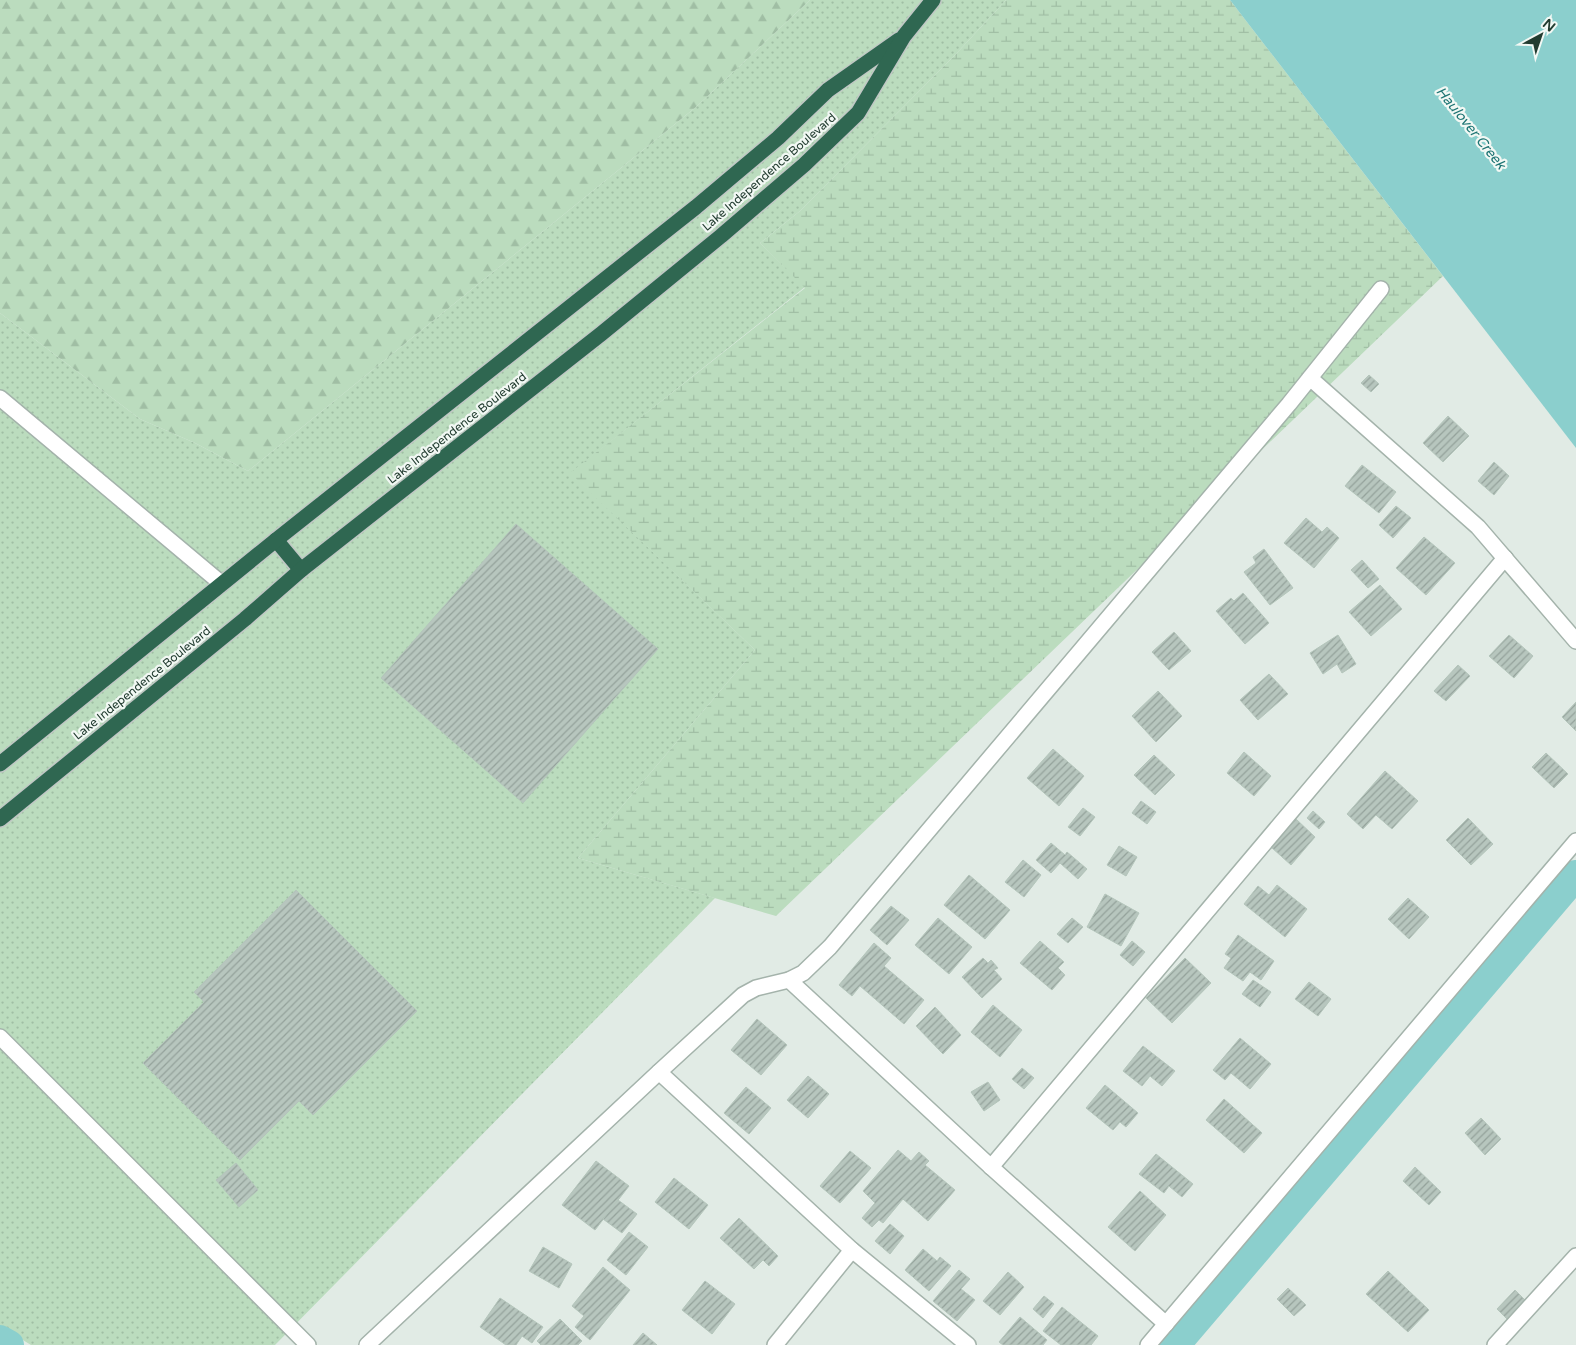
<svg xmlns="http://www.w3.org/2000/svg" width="1576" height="1345" viewBox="0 0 1576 1345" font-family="'Varela Round',sans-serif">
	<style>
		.grass { fill: url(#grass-dots) }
		.forest { fill: url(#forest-firs) }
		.wetland { fill: url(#wetland-marsh) }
		.water { fill: #8bcfcd }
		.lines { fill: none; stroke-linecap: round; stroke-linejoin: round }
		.canal { stroke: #8bcfcd; stroke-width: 30 }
		.building { fill: url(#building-hatch); stroke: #b4c5bb }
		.minor-casing { stroke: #a4b3ab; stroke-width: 18 }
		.highway-casing { stroke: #c1c8c5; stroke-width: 18 }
		.minor { stroke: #fff; stroke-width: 15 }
		.highway { stroke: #2f6751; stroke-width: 15 }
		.labels { text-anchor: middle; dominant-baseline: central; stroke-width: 4.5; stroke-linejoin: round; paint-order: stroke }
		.street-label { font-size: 12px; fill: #223c30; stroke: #f2f8f4 }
		.water-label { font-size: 14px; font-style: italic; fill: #1e7574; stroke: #f2f8f4 }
	</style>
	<defs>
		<pattern id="grass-dots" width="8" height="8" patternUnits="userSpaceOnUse" patternTransform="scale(1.25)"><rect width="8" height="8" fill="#bbdcbe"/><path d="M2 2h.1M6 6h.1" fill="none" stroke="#a0bea4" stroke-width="1.8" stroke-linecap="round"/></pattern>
		<pattern id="forest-firs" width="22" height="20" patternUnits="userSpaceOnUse" patternTransform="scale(1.25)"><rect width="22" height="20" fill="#bbdcbe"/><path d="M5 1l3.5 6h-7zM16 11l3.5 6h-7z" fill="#a0bea4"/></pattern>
		<pattern id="wetland-marsh" width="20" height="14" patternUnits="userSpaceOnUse" patternTransform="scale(1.25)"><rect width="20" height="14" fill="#bbdcbe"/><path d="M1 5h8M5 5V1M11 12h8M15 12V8" fill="none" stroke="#a0bea4"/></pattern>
		<pattern id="building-hatch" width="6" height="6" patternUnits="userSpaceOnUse" patternTransform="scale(1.25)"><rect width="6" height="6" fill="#b7c6be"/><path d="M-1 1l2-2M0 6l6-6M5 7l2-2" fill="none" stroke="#94a29b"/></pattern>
	</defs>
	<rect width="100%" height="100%" fill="#e1ebe5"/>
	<polygon class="grass" points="810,0 1006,0 956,54 800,211 760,243 805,287 571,473 755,650 578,858 715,898 275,1345 31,1345 0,1326 0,313 140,419 195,443 248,471 696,107"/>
	<polygon class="forest" points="0,0 810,0 696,107 248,471 195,443 140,419 0,313"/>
	<polygon class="wetland" points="1006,0 1230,0 1443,276 776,916 578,858 755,650 570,473 805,288 760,243 800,211 956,54"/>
	<polygon class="water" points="1230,0 1576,0 1576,448"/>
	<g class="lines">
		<g class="canal">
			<polyline points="0,1340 9,1345"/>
			<polyline points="1175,1345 1576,875"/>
		</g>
	</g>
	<g class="building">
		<polygon points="1369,375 1379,384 1371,392 1361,383"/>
		<polygon points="1448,416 1469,436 1443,462 1423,443"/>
		<polygon points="1494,462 1509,476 1494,495 1478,481"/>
		<polygon points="1362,465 1396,492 1379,513 1345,486"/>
		<polygon points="1396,506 1411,518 1393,538 1379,525"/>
		<polygon points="1306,518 1322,532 1327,527 1339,538 1314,568 1284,543"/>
		<polygon points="516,524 658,649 523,803 381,678"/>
		<polygon points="1424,537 1455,563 1426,595 1396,568"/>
		<polygon points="1264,549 1293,588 1270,605 1244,572 1256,563 1253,557"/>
		<polygon points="1362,560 1379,579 1368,588 1351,570"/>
		<polygon points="1380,585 1402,609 1371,636 1349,612"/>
		<polygon points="1243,593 1269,623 1245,644 1216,611 1231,598 1234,601"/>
		<polygon points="1174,632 1191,651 1169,670 1152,652"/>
		<polygon points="1338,635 1356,664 1342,673 1337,664 1323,674 1310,653"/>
		<polygon points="1509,635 1533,656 1514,678 1489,656"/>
		<polygon points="1458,665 1470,676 1446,701 1434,691"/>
		<polygon points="1269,674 1288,694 1258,720 1240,700"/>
		<polygon points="1158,691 1182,716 1156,742 1132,716"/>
		<polygon points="1576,702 1576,731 1562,717"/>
		<polygon points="1053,749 1084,776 1059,806 1027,778"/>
		<polygon points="1244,752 1271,776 1254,796 1227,773"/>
		<polygon points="1546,753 1568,774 1554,788 1532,767"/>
		<polygon points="1154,755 1175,775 1155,795 1134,775"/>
		<polygon points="1385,771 1418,801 1392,829 1376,815 1363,829 1347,814"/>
		<polygon points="1141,801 1156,812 1147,824 1132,813"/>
		<polygon points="1083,808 1095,817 1080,836 1068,827"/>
		<polygon points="1313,811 1325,822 1319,829 1307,818"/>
		<polygon points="1468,818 1493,844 1471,865 1446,840"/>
		<polygon points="1296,819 1315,837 1291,865 1271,847"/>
		<polygon points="1051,843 1065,855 1067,852 1087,869 1078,879 1060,863 1051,873 1036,860"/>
		<polygon points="1119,846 1137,857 1126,876 1107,865"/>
		<polygon points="1023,860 1041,875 1024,897 1005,882"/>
		<polygon points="969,875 1010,910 985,939 944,905"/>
		<polygon points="1277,885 1307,909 1285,937 1244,904 1258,886 1269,895"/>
		<polygon points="296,890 417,1011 313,1115 299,1101 240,1160 143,1063 204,1002 194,992"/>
		<polygon points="1105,894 1139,913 1121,946 1087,927"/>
		<polygon points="1408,898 1429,917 1409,939 1388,919"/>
		<polygon points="891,906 909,920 887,945 870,930"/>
		<polygon points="938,918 972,947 949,974 915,945"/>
		<polygon points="1072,918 1083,927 1068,943 1057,934"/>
		<polygon points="1238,935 1274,961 1261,980 1250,972 1243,981 1224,968 1231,958 1225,954"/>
		<polygon points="1040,941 1064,962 1058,968 1065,975 1052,990 1020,963"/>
		<polygon points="1132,941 1145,952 1133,966 1120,955"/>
		<polygon points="874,943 891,958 884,966 924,1000 904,1024 860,986 852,996 839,985"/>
		<polygon points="983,958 988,963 991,960 998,968 994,970 1002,979 982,998 962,977"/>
		<polygon points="1185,958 1211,983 1172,1023 1146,998"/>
		<polygon points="1253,980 1271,992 1260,1007 1242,994"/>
		<polygon points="1309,982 1331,999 1318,1016 1295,999"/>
		<polygon points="993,1005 1022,1030 1000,1057 971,1032"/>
		<polygon points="935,1007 961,1035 943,1054 916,1026"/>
		<polygon points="757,1019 787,1045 761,1075 731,1050"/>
		<polygon points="1240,1038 1271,1064 1250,1089 1231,1073 1225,1080 1213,1070"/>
		<polygon points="1143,1046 1175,1071 1162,1086 1150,1076 1142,1086 1123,1071"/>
		<polygon points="1022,1068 1034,1078 1024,1089 1012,1079"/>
		<polygon points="808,1076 829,1094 808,1118 787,1100"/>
		<polygon points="988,1082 1000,1100 984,1111 971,1092"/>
		<polygon points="1105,1085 1138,1113 1126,1127 1120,1122 1113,1130 1086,1108"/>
		<polygon points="746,1087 771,1108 749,1134 724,1113"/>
		<polygon points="1224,1099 1262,1133 1244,1153 1206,1120"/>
		<polygon points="1481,1118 1501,1139 1485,1155 1465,1133"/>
		<polygon points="898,1150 911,1161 919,1152 929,1161 925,1165 955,1190 928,1221 903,1199 883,1223 879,1220 872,1227 862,1218 875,1203 863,1191"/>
		<polygon points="850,1151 871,1168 840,1203 820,1186"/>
		<polygon points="1156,1154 1193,1184 1182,1197 1169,1186 1164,1193 1139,1174"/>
		<polygon points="596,1161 629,1186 595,1230 562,1205"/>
		<polygon points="236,1163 258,1190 239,1207 216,1180"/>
		<polygon points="1415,1167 1441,1192 1429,1205 1403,1181"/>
		<polygon points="674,1178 708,1205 689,1229 655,1202"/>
		<polygon points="1140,1191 1166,1215 1135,1251 1108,1227"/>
		<polygon points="618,1200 637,1214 622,1233 603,1219"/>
		<polygon points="739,1218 778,1256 769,1266 763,1260 754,1269 720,1238"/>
		<polygon points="890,1224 904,1236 890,1254 875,1241"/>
		<polygon points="629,1232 648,1247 626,1275 607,1260"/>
		<polygon points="543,1247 572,1264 559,1288 529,1271"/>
		<polygon points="923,1249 937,1261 940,1257 951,1266 929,1291 905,1270"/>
		<polygon points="603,1267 630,1290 590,1340 575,1327 584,1316 572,1306"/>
		<polygon points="959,1270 970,1279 961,1289 975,1300 957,1321 933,1301"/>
		<polygon points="1388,1271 1429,1310 1408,1332 1366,1294"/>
		<polygon points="1008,1272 1024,1287 1000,1315 983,1301"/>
		<polygon points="705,1281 735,1304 712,1334 682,1310"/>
		<polygon points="1288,1288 1306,1305 1294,1316 1277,1299"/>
		<polygon points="1515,1290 1535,1310 1516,1328 1497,1309"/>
		<polygon points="1044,1296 1054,1304 1043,1318 1033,1309"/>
		<polygon points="500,1298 543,1327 532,1343 522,1336 516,1345 506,1345 480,1327"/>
		<polygon points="1062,1307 1098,1336 1091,1345 1061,1345 1043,1331"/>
		<polygon points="1020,1317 1047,1340 1043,1345 1003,1345 999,1342"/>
		<polygon points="560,1319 582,1341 578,1345 541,1345 537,1341"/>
		<polygon points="643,1333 657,1345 633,1345"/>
	</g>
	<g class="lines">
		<g class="minor-casing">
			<g id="minor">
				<polyline points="1310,378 1478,527 1576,641"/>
				<polyline points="0,398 222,584"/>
				<polyline points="789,980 991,1167 1166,1324"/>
				<polyline points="0,1037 308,1345"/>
				<polyline points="659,1072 852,1250 968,1345"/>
				<polyline points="991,1167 1505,558"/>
				<polyline points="367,1345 659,1072 743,995 756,988 789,980 803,973 830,947 1289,404 1381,289"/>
				<polyline points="775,1345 852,1250"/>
				<polyline points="1148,1345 1576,841"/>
				<polyline points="1495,1345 1576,1256"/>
			</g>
		</g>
		<g class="highway-casing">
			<g id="highway">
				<polyline points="276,540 301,570"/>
				<polyline points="0,764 276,540 696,207 778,138 828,90 899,40"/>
				<polyline points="0,819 245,619 301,570 601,334 721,236 804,165 858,113 904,36 933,0"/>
			</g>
		</g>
		<use href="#minor" class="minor"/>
		<use href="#highway" class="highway"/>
	</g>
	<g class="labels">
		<g class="street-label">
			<text transform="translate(769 172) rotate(-41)">Lake Independence Boulevard</text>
			<text transform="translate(457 428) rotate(-38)">Lake Independence Boulevard</text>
			<text transform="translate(142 683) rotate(-39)">Lake Independence Boulevard</text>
		</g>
		<g class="water-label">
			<text transform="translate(1471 128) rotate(51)">Haulover Creek</text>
		</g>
	</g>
	<g transform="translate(1541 35) rotate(40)" stroke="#f2f8f4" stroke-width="4" paint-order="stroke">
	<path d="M0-4L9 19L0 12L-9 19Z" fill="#223c30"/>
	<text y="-8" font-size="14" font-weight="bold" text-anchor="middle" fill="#223c30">N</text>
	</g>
</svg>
